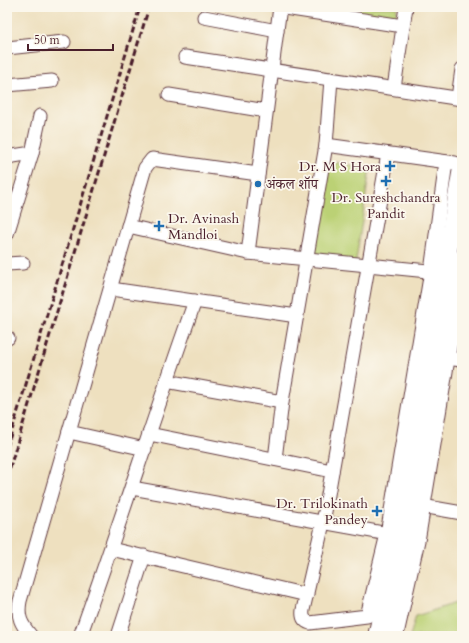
<svg xmlns="http://www.w3.org/2000/svg" width="469" height="643" viewBox="0 0 469 643" font-family="Cardo,'Noto Serif Devanagari',serif">
	<style>
		.park { fill: #bbd175; stroke: #827850 }
		.lines { fill: none; stroke-linecap: round; stroke-linejoin: round }
		.street-casing { stroke: #633c41; stroke-width: 15 }
		.secondary-casing { stroke: #633c41; stroke-width: 20 }
		.street { stroke: #fff; stroke-width: 13 }
		.secondary { stroke: #fff; stroke-width: 18 }
		.rail { stroke: #4a1f2b; stroke-width: 3; stroke-dasharray: 6 3; stroke-linecap: butt }
		.poi-dot { fill: #1f6fb2; stroke: #fbf7ec; stroke-width: 1.5 }
		.labels { text-anchor: middle; dominant-baseline: central; stroke-width: 3.5; stroke-linejoin: round; paint-order: stroke }
		.poi-label { font-size: 14px; fill: #4a1f2b; stroke: #fbf7ec; text-anchor: end }
	</style>
	<rect width="100%" height="100%" fill="#fbf7ec"/>
	<filter id="ink" filterUnits="userSpaceOnUse"><feTurbulence type="fractalNoise" baseFrequency=".025" numOctaves="2"/><feDisplacementMap in="SourceGraphic" scale="8" xChannelSelector="R" yChannelSelector="G"/><feConvolveMatrix kernelMatrix="1 2 1 2 8 2 1 2 1" color-interpolation-filters="sRGB"/></filter>
	<filter id="wash" filterUnits="userSpaceOnUse"><feTurbulence type="fractalNoise" baseFrequency=".012" numOctaves="4" result="noise"/><feDisplacementMap in="SourceGraphic" scale="16" xChannelSelector="R" yChannelSelector="G"/><feGaussianBlur stdDeviation="0.9" result="paint"/><feColorMatrix in="noise" values="0 0 0 0 0 0 0 0 0 0 0 0 0 0 0 0 0 1.4 0 .05"/><feComposite in="paint" operator="in"/></filter>
	<g filter="url(#wash)">
		<rect width="100%" height="100%" fill="#eee0bf"/>
		<g class="park">
			<polygon points="349,7 397,7 395,21 348,15"/>
			<polygon points="325,161 370,168 355,267 310,261"/>
			<polygon points="462,601 462,636 410,636 416,616"/>
		</g>
	</g>
	<g filter="url(#ink)">
		<g class="lines">
			<g class="street-casing">
				<g id="street">
					<polyline points="278,7 403,26"/>
					<polyline points="204,17 277,31"/>
					<polyline points="7,48 64,42"/>
					<polyline points="185,57 462,99"/>
					<polyline points="7,85 52,81"/>
					<polyline points="394,88 406,7"/>
					<polyline points="169,95 266,111"/>
					<polyline points="458,98 462,69"/>
					<polyline points="326,145 455,163"/>
					<path d="M388,154L323,523L303,610C302,617 304,621 310,623L367,616L387,534L431,271L446,162"/>
					<polyline points="7,157 32,153"/>
					<polyline points="128,226 248,253 438,272"/>
					<polyline points="7,234 32,153 40,116"/>
					<polyline points="248,253 280,7"/>
					<polyline points="7,264 23,263"/>
					<polyline points="111,289 297,316"/>
					<polyline points="7,338 8,338"/>
					<polyline points="446,358 462,360"/>
					<polyline points="166,381 282,402"/>
					<polyline points="69,432 145,449"/>
					<polyline points="149,434 332,471"/>
					<polyline points="275,459 282,402 326,145 331,79"/>
					<polyline points="132,488 394,535"/>
					<polyline points="422,506 462,513"/>
					<polyline points="111,549 307,595"/>
					<path d="M31,636C21,624 17,617 20,601L145,168L152,159L258,174"/>
					<path d="M80,636C120,525 155,412 195,301"/>
					<polyline points="118,636 144,556"/>
				</g>
			</g>
			<g class="secondary-casing">
				<g id="secondary">
					<polyline points="377,636 400,536 462,168"/>
					<polyline points="394,636 416,538 462,259"/>
				</g>
			</g>
			<use href="#street" class="street"/>
			<use href="#secondary" class="secondary"/>
			<g class="rail">
				<polyline points="7,447 140,7"/>
				<polyline points="7,477 149,7"/>
			</g>
		</g>
	</g>
	<g class="poi-dot">
		<path d="M388 160h4v4h4v4h-4v4h-4v-4h-4v-4h4z"/>
		<path d="M384 175h4v4h4v4h-4v4h-4v-4h-4v-4h4z"/>
		<circle cx="258" cy="184" r="4"/>
		<path d="M157 220h4v4h4v4h-4v4h-4v-4h-4v-4h4z"/>
		<path d="M375 505h4v4h4v4h-4v4h-4v-4h-4v-4h4z"/>
	</g>
	<g class="labels">
		<g class="poi-label">
			<text x="381" y="166">Dr. M S Hora</text>
			<text x="266" y="184" text-anchor="start">अंकल शॉप</text>
			<text x="386" y="197" text-anchor="middle">Dr. Sureshchandra<tspan x="386" dy="16">Pandit</tspan></text>
			<text x="168" y="218" text-anchor="start">Dr. Avinash<tspan x="168" dy="16">Mandloi</tspan></text>
			<text x="368" y="503">Dr. Trilokinath<tspan x="368" dy="16">Pandey</tspan></text>
		</g>
	</g>
	<rect width="469" height="643" fill="none" stroke="#fbf7ec" stroke-width="24"/>
	<path d="M28 44v6h85v-6" fill="none" stroke="#4a1f2b" stroke-width="2"/>
	<text x="34" y="44" font-size="12" fill="#4a1f2b" stroke="#fbf7ec" stroke-width="3" paint-order="stroke">50 m</text>
</svg>
